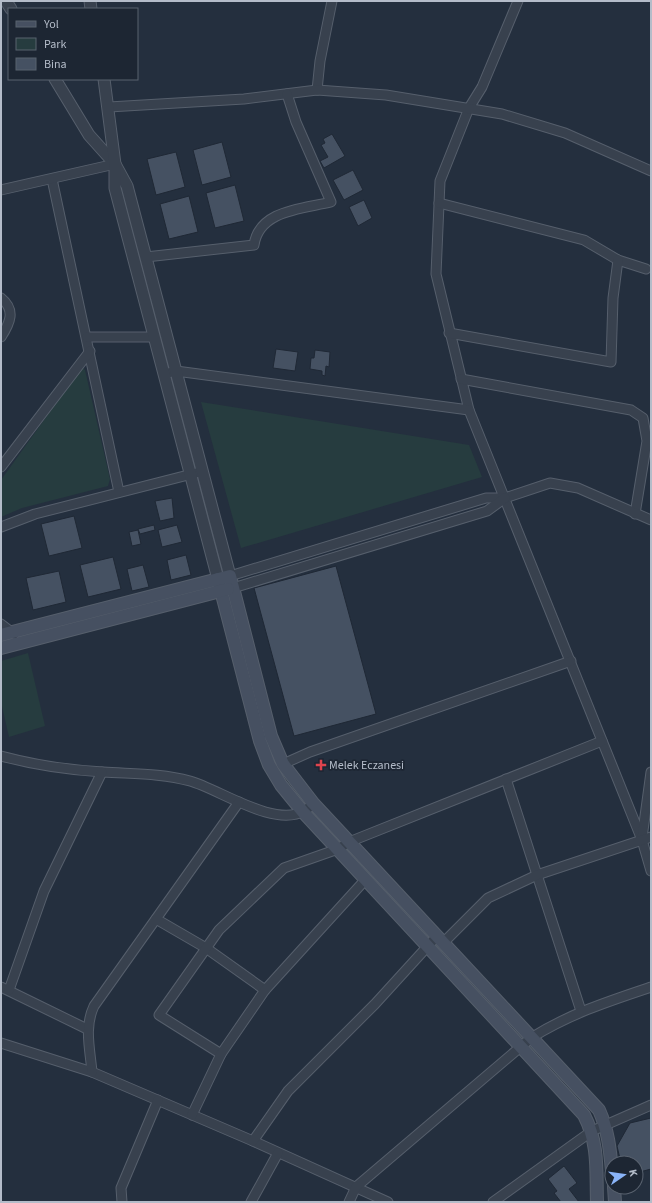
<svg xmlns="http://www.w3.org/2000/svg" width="652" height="1203" viewBox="0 0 652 1203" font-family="'Source Sans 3',sans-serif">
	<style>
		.green { fill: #263c3f }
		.building { fill: #455162; stroke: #1f2835 }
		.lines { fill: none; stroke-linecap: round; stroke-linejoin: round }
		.minor-casing { stroke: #565f6c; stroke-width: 11 }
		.tertiary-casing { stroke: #565f6c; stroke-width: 13 }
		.secondary-casing { stroke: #565f6c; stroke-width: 14 }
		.minor { stroke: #38414e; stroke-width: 9 }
		.tertiary { stroke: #38414e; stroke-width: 11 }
		.secondary { stroke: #465061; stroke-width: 12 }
		.health-dot { fill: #e0444e; stroke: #1d2633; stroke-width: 1.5 }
		.labels { text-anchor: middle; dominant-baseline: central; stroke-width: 3.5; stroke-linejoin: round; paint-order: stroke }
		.poi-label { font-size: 12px; fill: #b4bcc9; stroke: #1d2633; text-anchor: start }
	</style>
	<rect width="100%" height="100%" fill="#242f3e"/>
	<g class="green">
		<polygon points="82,367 85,370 110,479 108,486 22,508 1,517 1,480"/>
		<polygon points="201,402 469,445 482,477 241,548"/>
		<polygon points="28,653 45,726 9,737 1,702 1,661"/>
	</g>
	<g class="building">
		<polygon points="332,134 345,156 324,168 320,161 328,157 321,145 325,143 323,139"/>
		<polygon points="222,142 231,177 202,185 193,150"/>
		<polygon points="176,152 185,187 156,195 147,159"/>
		<polygon points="353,170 363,190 344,200 333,180"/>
		<polygon points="235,185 244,221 215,228 206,193"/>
		<polygon points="189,196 198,232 169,239 160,204"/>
		<polygon points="364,200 372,218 358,226 349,207"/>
		<polygon points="276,349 298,352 295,371 273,368"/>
		<polygon points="315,350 330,352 329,367 326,366 325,376 322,375 322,371 310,369 311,358 314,358"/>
		<polygon points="172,498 174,518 160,521 155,501"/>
		<polygon points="74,516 82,548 49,556 41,524"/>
		<polygon points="154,525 155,530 140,534 138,529"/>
		<polygon points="177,525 182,542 162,547 158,530"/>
		<polygon points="138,530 141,544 132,546 129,532"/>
		<polygon points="186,555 191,575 171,580 167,560"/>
		<polygon points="113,557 121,589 88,597 80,565"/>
		<polygon points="143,565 149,587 132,591 127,569"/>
		<polygon points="336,566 376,714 294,736 254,588"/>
		<polygon points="59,571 66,602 33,610 26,578"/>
		<polygon points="651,1118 651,1169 636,1173 636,1163 621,1163 617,1146 630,1123"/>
		<polygon points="564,1166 577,1183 569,1189 579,1202 561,1202 554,1193 557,1191 548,1179"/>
	</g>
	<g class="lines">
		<g class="minor-casing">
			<g id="minor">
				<polyline points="518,1 482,87 469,108 440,181 436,274 469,410 642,840 651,871"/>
				<polyline points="317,90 320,61 332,1"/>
				<polyline points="109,107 244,99 317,90 386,95 502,114 565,133 651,171"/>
				<polyline points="52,179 119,492"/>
				<polyline points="1,190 115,164"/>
				<polyline points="439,203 584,240 618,260 646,269"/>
				<path d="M146,257L254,245C259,210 302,209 331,202L296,122L287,94"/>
				<path d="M1,298C16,310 10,323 1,337"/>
				<polyline points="449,333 611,362 613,298 618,260"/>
				<polyline points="87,337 154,337"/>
				<polyline points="164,374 176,371 469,410"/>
				<polyline points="461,379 631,410 643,418 647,441 635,514"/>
				<polyline points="1,467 90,351"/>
				<polyline points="1,527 35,514 196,473"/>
				<polyline points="230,576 486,498 505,498 550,483 578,488 651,520"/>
				<polyline points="233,588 487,511 505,498"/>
				<polyline points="1,624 14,634"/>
				<path d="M1,756C35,765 67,770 103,772C132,774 161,773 190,781C219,789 274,828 304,811C307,810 310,806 313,803"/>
				<polyline points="283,764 310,752 571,661"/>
				<polyline points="506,779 581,1011"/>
				<polyline points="642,838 651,772"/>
				<polyline points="156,919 206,948 265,990"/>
				<polyline points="443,943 488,898 537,875 651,837"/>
				<polyline points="1,987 87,1029"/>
				<polyline points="9,990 44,891 102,772"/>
				<polyline points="1,1043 92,1072 253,1141 388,1202"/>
				<polyline points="221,1054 159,1015 219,930 284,868 338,849 349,842 602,741"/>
				<path d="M92,1072C90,1049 84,1027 94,1006L239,802"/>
				<polyline points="192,1115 221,1054 265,990 366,879"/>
				<polyline points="253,1141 288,1091 375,1004 437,936"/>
				<polyline points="122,1202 121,1188 158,1100"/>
				<polyline points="251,1202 278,1153"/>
				<path d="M349,1202L356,1187L531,1038C569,1014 609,1001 651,987"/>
				<polyline points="493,1202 592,1131 651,1105"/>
			</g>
		</g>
		<g class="tertiary-casing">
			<g id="tertiary">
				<polyline points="6,1 11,9"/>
				<polyline points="90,1 91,9"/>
				<polyline points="55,79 89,135 115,164 127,186 230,576"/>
				<polyline points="104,79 115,164 115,188 218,579"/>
			</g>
		</g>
		<g class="secondary-casing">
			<g id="secondary">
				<path d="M218,579L260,741L269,765L281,785L303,812L584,1115C599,1144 596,1170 597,1202"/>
				<path d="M1,635L230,576L271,736L283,764L313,803L599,1110C608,1130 610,1149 612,1171"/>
				<polyline points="1,648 228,589"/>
				<polyline points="614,1187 615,1202"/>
			</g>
		</g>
		<use href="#minor" class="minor"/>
		<use href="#tertiary" class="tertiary"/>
		<use href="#secondary" class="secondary"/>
	</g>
	<path class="health-dot" d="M319 759h4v4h4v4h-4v4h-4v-4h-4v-4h4z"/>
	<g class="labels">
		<g class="poi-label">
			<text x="329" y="765">Melek Eczanesi</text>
		</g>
	</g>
	<rect width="652" height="1203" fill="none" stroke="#b4bcc9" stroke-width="4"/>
	<rect x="8" y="8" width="130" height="72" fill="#1d2633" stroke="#59626f"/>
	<rect x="16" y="21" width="20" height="6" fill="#465061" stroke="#59626f"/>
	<text x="44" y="28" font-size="12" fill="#b4bcc9">Yol</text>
	<rect x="16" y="38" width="20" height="12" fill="#263c3f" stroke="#59626f"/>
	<text x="44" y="48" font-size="12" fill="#b4bcc9">Park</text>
	<rect x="16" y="58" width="20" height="12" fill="#455162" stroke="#59626f"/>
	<text x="44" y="68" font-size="12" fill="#b4bcc9">Bina</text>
	<g transform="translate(624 1175) rotate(77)"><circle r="19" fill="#1d2633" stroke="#59626f"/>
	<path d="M0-3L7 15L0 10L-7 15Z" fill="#8ab4f8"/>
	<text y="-6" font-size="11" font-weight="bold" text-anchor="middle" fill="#b4bcc9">K</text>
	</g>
</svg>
